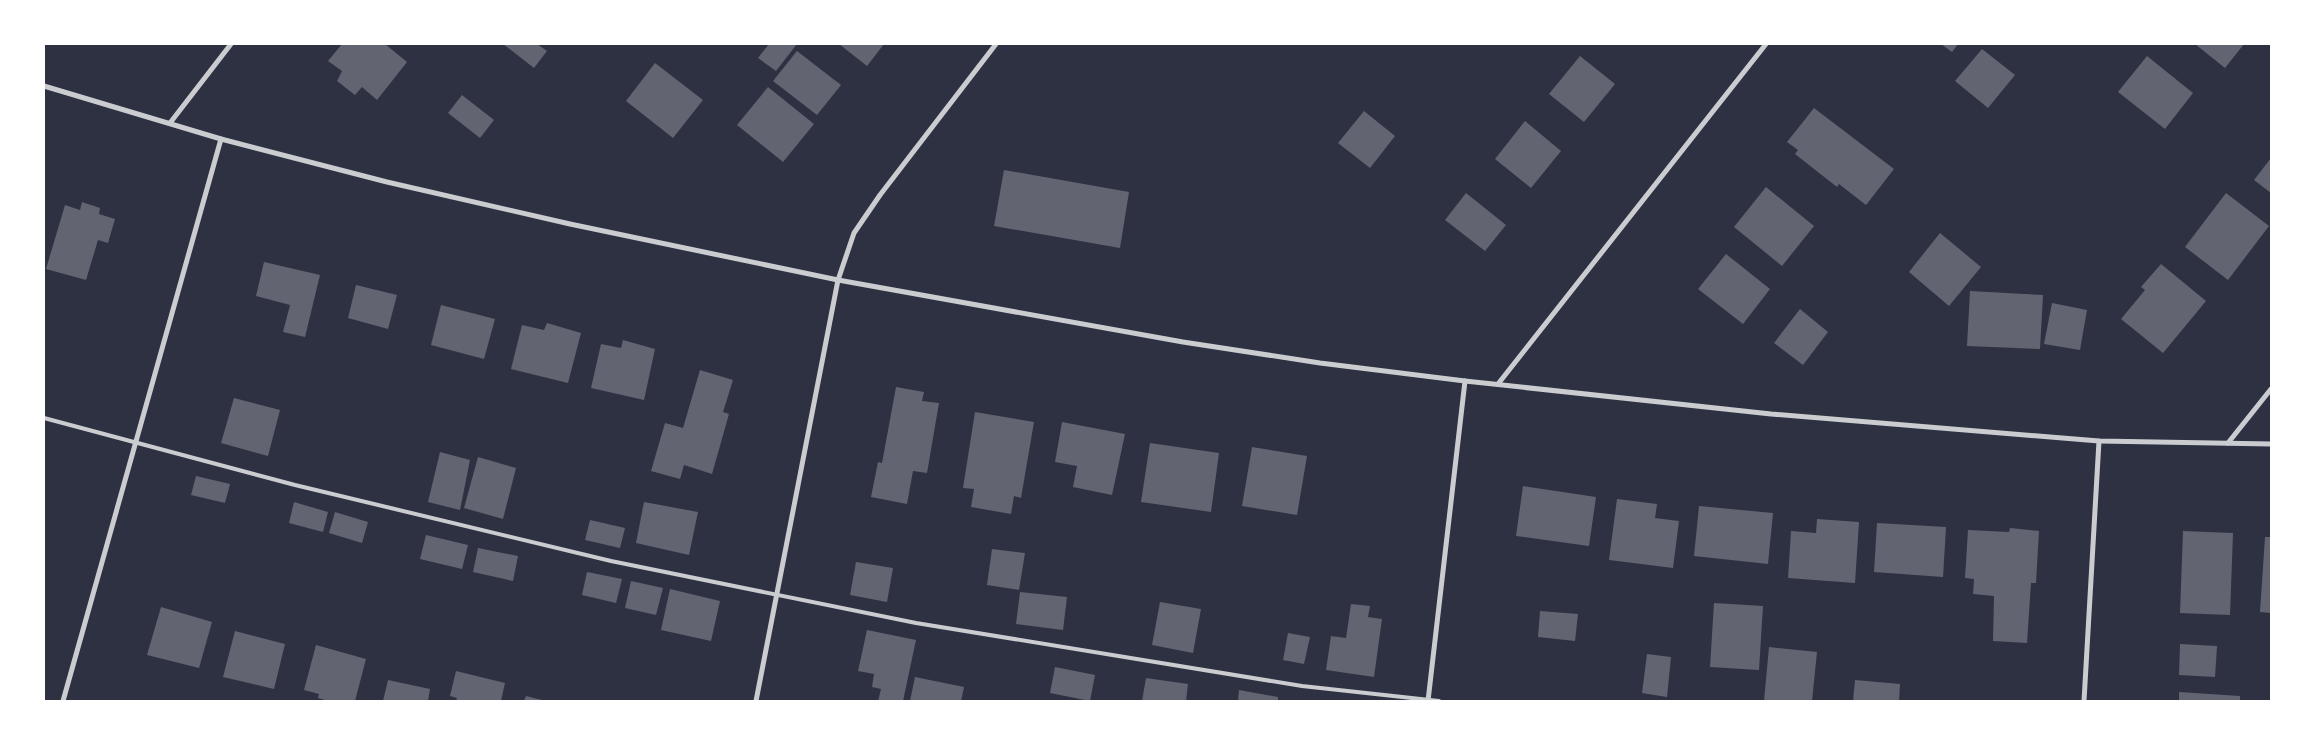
<svg xmlns="http://www.w3.org/2000/svg" width="2315" height="745" viewBox="0 0 2315 745" font-family="Helvetica,sans-serif">
	<style>
		.building { fill: #626471 }
		.lines { fill: none; stroke-linecap: round; stroke-linejoin: round }
		.service { stroke: #caccd0; stroke-width: 4 }
		.minor { stroke: #caccd0; stroke-width: 5 }
	</style>
	<rect width="100%" height="100%" fill="#2d3142"/>
	<g class="building">
		<polygon points="342,44 385,44 407,62 377,100 362,87 355,95 337,81 342,71 328,61"/>
		<polygon points="503,44 537,44 547,51 534,68"/>
		<polygon points="769,44 797,44 776,71 758,58"/>
		<polygon points="839,44 884,44 867,66"/>
		<polygon points="1941,44 1958,44 1952,52"/>
		<polygon points="2195,44 2244,44 2225,68"/>
		<polygon points="1982,49 2015,75 1988,108 1955,81"/>
		<polygon points="797,51 841,85 817,115 773,81"/>
		<polygon points="1580,56 1615,84 1584,122 1549,94"/>
		<polygon points="2147,56 2193,93 2165,129 2118,92"/>
		<polygon points="655,63 703,100 673,138 626,101"/>
		<polygon points="768,87 814,124 783,162 737,125"/>
		<polygon points="462,95 494,120 480,138 448,113"/>
		<polygon points="1814,108 1894,169 1866,205 1839,184 1837,187 1795,154 1798,150 1787,142"/>
		<polygon points="1364,111 1395,136 1370,168 1338,143"/>
		<polygon points="1525,121 1561,151 1531,188 1495,159"/>
		<polygon points="2271,158 2271,193 2254,180"/>
		<polygon points="1004,170 1129,192 1120,248 994,226"/>
		<polygon points="1766,187 1814,226 1782,266 1734,227"/>
		<polygon points="1466,193 1506,225 1485,251 1445,220"/>
		<polygon points="2226,193 2269,226 2228,280 2185,247"/>
		<polygon points="82,202 100,208 99,214 115,219 108,243 98,240 86,280 46,269 65,205 80,210"/>
		<polygon points="1940,233 1981,267 1949,306 1909,272"/>
		<polygon points="1726,254 1770,289 1743,324 1698,289"/>
		<polygon points="264,262 320,275 305,337 283,332 290,305 256,296"/>
		<polygon points="2161,264 2206,301 2163,353 2121,319 2145,290 2141,287"/>
		<polygon points="356,285 397,295 388,329 348,318"/>
		<polygon points="1970,291 2043,295 2040,349 1967,346"/>
		<polygon points="2052,303 2087,310 2080,350 2044,344"/>
		<polygon points="441,305 495,319 484,359 431,345"/>
		<polygon points="1800,309 1828,332 1803,365 1774,343"/>
		<polygon points="547,323 581,333 568,383 511,369 522,325 544,330"/>
		<polygon points="623,340 655,349 644,400 591,388 601,344 621,348"/>
		<polygon points="700,370 733,380 723,412 729,414 712,474 684,465 680,479 651,471 665,423 683,428"/>
		<polygon points="896,387 924,392 922,401 939,403 927,473 913,471 907,504 871,497 878,462 882,463"/>
		<polygon points="234,398 280,410 268,456 221,443"/>
		<polygon points="975,412 1034,422 1021,498 1014,496 1011,514 971,507 974,489 963,488"/>
		<polygon points="1062,422 1125,434 1112,495 1073,487 1077,466 1055,462"/>
		<polygon points="1150,443 1219,453 1211,512 1141,502"/>
		<polygon points="1252,447 1307,456 1297,515 1242,506"/>
		<polygon points="440,452 470,460 460,510 428,502"/>
		<polygon points="478,457 516,468 503,519 464,508"/>
		<polygon points="196,476 230,484 225,503 191,495"/>
		<polygon points="1523,486 1596,497 1589,546 1516,536"/>
		<polygon points="1617,499 1657,504 1655,518 1679,521 1673,568 1609,560"/>
		<polygon points="294,502 328,512 323,532 289,523"/>
		<polygon points="644,502 698,512 689,555 636,543"/>
		<polygon points="1699,506 1773,513 1768,564 1694,556"/>
		<polygon points="335,512 368,522 362,543 329,533"/>
		<polygon points="1817,519 1859,522 1855,583 1788,578 1791,531 1816,533"/>
		<polygon points="590,520 625,528 620,548 585,540"/>
		<polygon points="1877,523 1946,527 1943,577 1874,572"/>
		<polygon points="2010,528 2039,531 2036,583 2031,583 2027,643 1993,641 1994,596 1973,594 1974,579 1965,578 1968,530 2009,532"/>
		<polygon points="2183,531 2233,533 2230,615 2180,613"/>
		<polygon points="426,535 468,545 462,569 420,559"/>
		<polygon points="2265,537 2271,537 2271,613 2260,612"/>
		<polygon points="478,548 518,556 513,581 473,572"/>
		<polygon points="992,549 1025,553 1019,590 987,585"/>
		<polygon points="856,562 893,568 887,602 850,595"/>
		<polygon points="587,572 622,579 616,603 582,595"/>
		<polygon points="631,581 663,588 656,615 625,608"/>
		<polygon points="670,589 720,601 711,641 661,630"/>
		<polygon points="1020,592 1067,597 1063,630 1016,624"/>
		<polygon points="1160,602 1201,609 1193,653 1152,645"/>
		<polygon points="1714,603 1763,606 1759,670 1710,667"/>
		<polygon points="1351,604 1370,606 1368,617 1382,619 1374,677 1326,670 1331,636 1346,638"/>
		<polygon points="161,607 212,622 199,668 147,655"/>
		<polygon points="1540,611 1578,614 1575,641 1538,637"/>
		<polygon points="867,630 916,640 903,701 878,701 881,689 872,687 874,674 858,671"/>
		<polygon points="235,631 285,644 274,689 223,677"/>
		<polygon points="1288,633 1310,637 1304,664 1283,660"/>
		<polygon points="2180,644 2217,646 2215,677 2179,675"/>
		<polygon points="316,645 366,659 355,701 328,701 318,698 319,694 304,690"/>
		<polygon points="1769,647 1817,652 1812,701 1764,701"/>
		<polygon points="1647,654 1671,657 1667,697 1642,693"/>
		<polygon points="1055,667 1095,675 1090,701 1050,693"/>
		<polygon points="456,671 505,683 501,701 456,701 457,698 450,696"/>
		<polygon points="915,677 964,687 961,701 910,701"/>
		<polygon points="1146,678 1188,684 1186,701 1142,701"/>
		<polygon points="388,680 430,689 428,701 383,701"/>
		<polygon points="1855,680 1900,684 1899,701 1853,701"/>
		<polygon points="1239,690 1278,697 1278,701 1238,701"/>
		<polygon points="2179,692 2240,696 2240,701 2179,701"/>
		<polygon points="526,696 546,701 524,701"/>
	</g>
	<g class="lines">
		<polyline class="service" points="44,418 295,485 611,561 916,623 1302,686 1439,701"/>
		<g class="minor">
			<polyline points="44,86 221,139 387,182 570,224 838,280 1183,342 1320,363 1465,381 1771,414 2099,441 2271,444"/>
			<polyline points="170,123 231,44"/>
			<polyline points="1498,384 1766,44"/>
			<polyline points="2228,443 2271,389"/>
			<polyline points="63,701 221,139"/>
			<polyline points="756,701 838,280 854,233 880,195 996,44"/>
			<polyline points="1428,701 1465,381"/>
			<polyline points="2084,701 2099,441"/>
		</g>
	</g>
	<rect width="2315" height="745" fill="none" stroke="#ffffff" stroke-width="90"/>
</svg>
